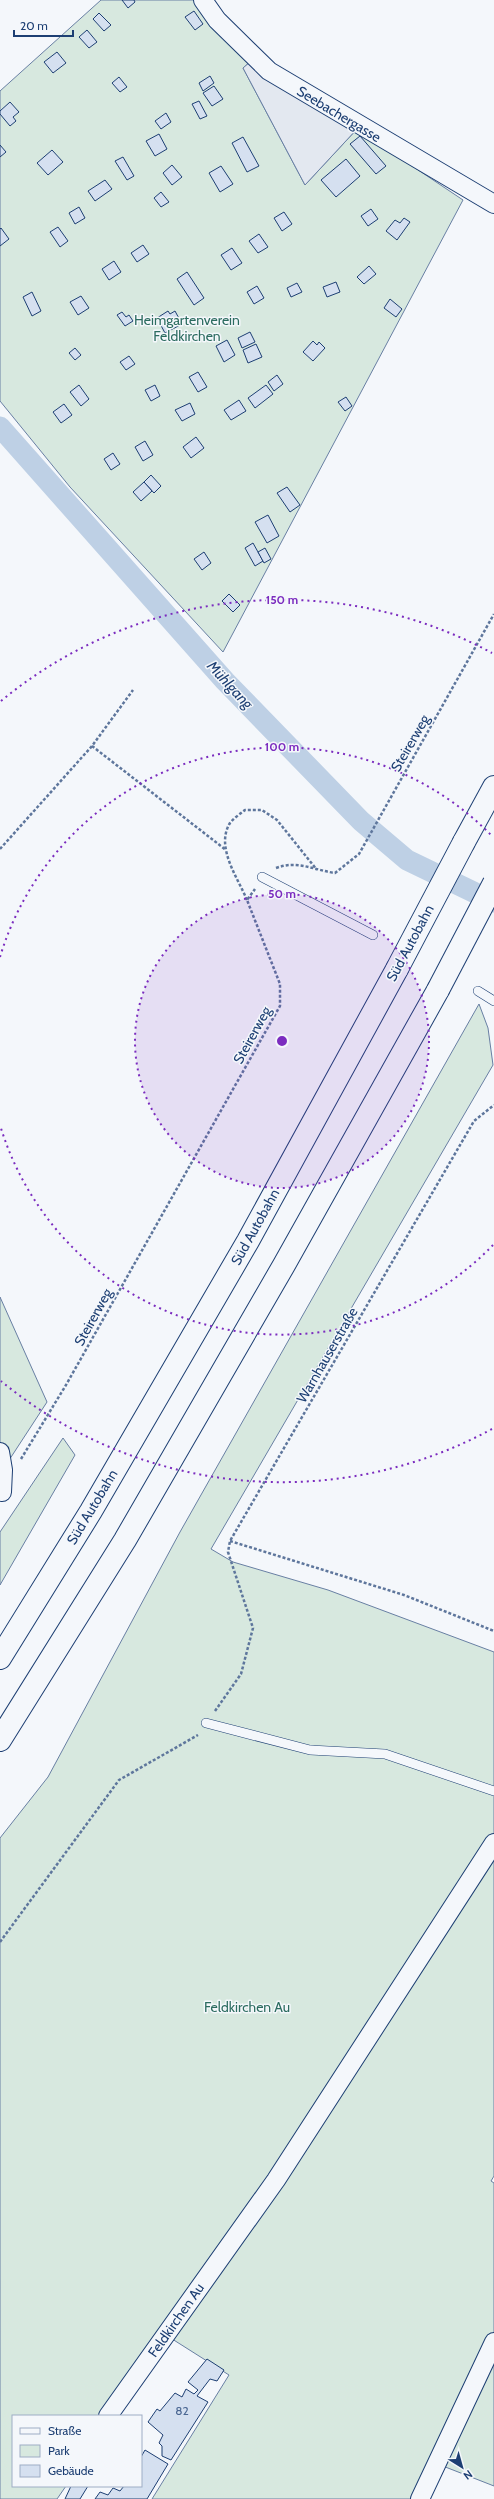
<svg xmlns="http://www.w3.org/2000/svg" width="494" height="2499" viewBox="0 0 494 2499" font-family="Cabin,sans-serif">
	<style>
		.green { fill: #d7e8df; stroke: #687fa3 }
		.parking { fill: #e3e8f0; stroke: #687fa3 }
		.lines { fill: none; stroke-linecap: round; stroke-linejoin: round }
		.canal { stroke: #bed0e5; stroke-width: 21 }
		.building { fill: #d5e0f0; stroke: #1d3f73 }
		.service-casing { stroke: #1d3f73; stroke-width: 10 }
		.minor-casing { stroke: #1d3f73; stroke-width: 20 }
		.motorway-casing { stroke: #1d3f73; stroke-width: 24 }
		.path { stroke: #5e769c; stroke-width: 2.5; stroke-dasharray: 3 2; stroke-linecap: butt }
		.service { stroke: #f4f7fb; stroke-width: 9 }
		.minor { stroke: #f4f7fb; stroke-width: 18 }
		.motorway { stroke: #f4f7fb; stroke-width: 22 }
		.motorway-bridge-casing { stroke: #1d3f73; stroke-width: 24; stroke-linecap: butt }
		.motorway-bridge { stroke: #f4f7fb; stroke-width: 22 }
		.ring { fill: none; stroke: #7b2cbf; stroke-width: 2; stroke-dasharray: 2 4 }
		.labels { text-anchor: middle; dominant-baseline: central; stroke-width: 3; stroke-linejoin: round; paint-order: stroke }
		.number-label { font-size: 12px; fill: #4b6792 }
		.street-label { font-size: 14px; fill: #1d3f73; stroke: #f4f7fb }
		.park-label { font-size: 14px; fill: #2c6c60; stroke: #f4f7fb }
		.water-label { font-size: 15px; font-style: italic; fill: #1d3f73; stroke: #f4f7fb }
		.centre { fill: #7b2cbf; stroke: #f4f7fb; stroke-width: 2 }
		.ring-label { font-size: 12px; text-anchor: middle; font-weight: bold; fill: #7b2cbf; stroke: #f4f7fb; stroke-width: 3; stroke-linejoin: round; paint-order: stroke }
	</style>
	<rect width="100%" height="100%" fill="#f4f7fb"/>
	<g class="green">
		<polygon points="101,0 197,0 250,62 243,68 305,185 357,129 463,200 223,652 70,487 0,401 0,91"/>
		<polygon points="479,1004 488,1028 493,1065 211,1549 233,1562 328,1590 494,1652 494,2176 491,2181 494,2183 494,2486 430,2461 413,2499 152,2499 229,2375 169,2337 115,2416 13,2416 13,2486 66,2486 57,2499 0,2499 0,1838 48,1777 180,1532"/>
		<polygon points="0,1297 47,1402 0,1474"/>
		<polygon points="63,1438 75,1455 0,1585 0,1532"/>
	</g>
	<polygon class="parking" points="250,62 357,129 305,185 243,68"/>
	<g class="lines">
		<polyline class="canal" points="0,427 225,681 361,821 407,860 494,902"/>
	</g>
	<g class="building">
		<polygon points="122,0 134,0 135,2 128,8"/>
		<polygon points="194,11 203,24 195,30 185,17"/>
		<polygon points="99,13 111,25 104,31 93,19"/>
		<polygon points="87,30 97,42 89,48 79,37"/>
		<polygon points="57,52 66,63 53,73 44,62"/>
		<polygon points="210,76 214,83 203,91 199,83"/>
		<polygon points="119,77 127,87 120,92 112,83"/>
		<polygon points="214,86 223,99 212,106 203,93"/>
		<polygon points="199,101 207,116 200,119 192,104"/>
		<polygon points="10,102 19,112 13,117 16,121 10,126 0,114 0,111"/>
		<polygon points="166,113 171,122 161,129 155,121"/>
		<polygon points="159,134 167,149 155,156 146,141"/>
		<polygon points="360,136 386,166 376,174 350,144"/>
		<polygon points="243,137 259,166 247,172 232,143"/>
		<polygon points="0,145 6,152 0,157"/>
		<polygon points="52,150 63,162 48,175 37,163"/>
		<polygon points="123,157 134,176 127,180 115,161"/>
		<polygon points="346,159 360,176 336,197 321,180"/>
		<polygon points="172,165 182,177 172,185 163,173"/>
		<polygon points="221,166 233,184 220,192 209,173"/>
		<polygon points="105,180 112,189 95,201 88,191"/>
		<polygon points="161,192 169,202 161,207 154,198"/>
		<polygon points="79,207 85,218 75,224 69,213"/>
		<polygon points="371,209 378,219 368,226 361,216"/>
		<polygon points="284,212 292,224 282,231 274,218"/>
		<polygon points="404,218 410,222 397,240 386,231 395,220 400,223"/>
		<polygon points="58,227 68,241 60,247 50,232"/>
		<polygon points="1,228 9,239 0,246 0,229"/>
		<polygon points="259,234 268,247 258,253 249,241"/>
		<polygon points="143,245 149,254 137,262 131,253"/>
		<polygon points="232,248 242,263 231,270 221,255"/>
		<polygon points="114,261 121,272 109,280 102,269"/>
		<polygon points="369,266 376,274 364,284 357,277"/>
		<polygon points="187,272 204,298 194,305 177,279"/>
		<polygon points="336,282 340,292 327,297 323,287"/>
		<polygon points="297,283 302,292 291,297 287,288"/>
		<polygon points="257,286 264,298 254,304 247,292"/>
		<polygon points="32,292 41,311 32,316 23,297"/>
		<polygon points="81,296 89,308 78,315 70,302"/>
		<polygon points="390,299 402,309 396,317 384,308"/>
		<polygon points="168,311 170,314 175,311 182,324 165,333 157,318"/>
		<polygon points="122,312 126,317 129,315 133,321 125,326 117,315"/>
		<polygon points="250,332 255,342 242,348 238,338"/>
		<polygon points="227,340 235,355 224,362 216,346"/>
		<polygon points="313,341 317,345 319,342 325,348 313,361 303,352"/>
		<polygon points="256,344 262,357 248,363 243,350"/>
		<polygon points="75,348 81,355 75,360 69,353"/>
		<polygon points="129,356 135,364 126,370 120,362"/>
		<polygon points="198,372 207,387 198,392 189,377"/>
		<polygon points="277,375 283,384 274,391 268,382"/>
		<polygon points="79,385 89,399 81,406 70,392"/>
		<polygon points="155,385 160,396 151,401 145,390"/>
		<polygon points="266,385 273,394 255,408 248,398"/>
		<polygon points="346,397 352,406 345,411 338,402"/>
		<polygon points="239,400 246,411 231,420 224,410"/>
		<polygon points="190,403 195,414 182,421 175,410"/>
		<polygon points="64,404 72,415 61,423 53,412"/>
		<polygon points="196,437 204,448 191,458 183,447"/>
		<polygon points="145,441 153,455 143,461 135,447"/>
		<polygon points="113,453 120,464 111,470 104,459"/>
		<polygon points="151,475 161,486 154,493 144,482"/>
		<polygon points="144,482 152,491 141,501 133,492"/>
		<polygon points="287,487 300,505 290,512 277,493"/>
		<polygon points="268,515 279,536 267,543 255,522"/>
		<polygon points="253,543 263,561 255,566 245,548"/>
		<polygon points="265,548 271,559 264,563 258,552"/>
		<polygon points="204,552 211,563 202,570 194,559"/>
		<polygon points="229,594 240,605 233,612 222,601"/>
		<polygon points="207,2359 224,2370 217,2381 210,2379 197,2396 208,2402 171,2460 162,2456 162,2446 159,2443 163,2435 148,2422 157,2409 160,2411 175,2393 182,2397 186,2389 194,2394 198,2390 188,2382"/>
		<polygon points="145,2450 168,2464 147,2499 95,2499 100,2492 108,2495 113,2488 120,2491 124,2486 141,2486 141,2457"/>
		<polygon points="71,2486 88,2486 80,2499 65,2499"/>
	</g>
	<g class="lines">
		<g class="service-casing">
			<g id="service">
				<polyline points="262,877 373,935"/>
				<polyline points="478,991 494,1001"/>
				<polyline points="206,1723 310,1750 385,1754 494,1791"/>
			</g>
		</g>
		<g class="minor-casing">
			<g id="minor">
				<polyline points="203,0 217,20 269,71 494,204"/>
				<polyline points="0,1452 3,1470 2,1492"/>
				<polyline points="108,2416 276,2180 494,1843"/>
				<polyline points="420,2499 494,2342"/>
			</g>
		</g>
		<g class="motorway-casing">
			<g id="motorway">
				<polyline points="464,842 494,787"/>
				<polyline points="0,1658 91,1511 248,1241 397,969"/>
				<polyline points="0,1740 125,1540 284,1265 438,990"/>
			</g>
		</g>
		<g class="path">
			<polyline points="92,746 226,850"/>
			<polyline points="0,849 92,746 133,690"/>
			<path d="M276,868C297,860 314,870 335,873L359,854L494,614"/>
			<path d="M247,900C238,878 215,847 230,823C234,818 240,814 245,810H262L277,820L317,870"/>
			<polyline points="21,1459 66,1385 280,1006 280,984 247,900 255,889"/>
			<polyline points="230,1541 404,1595 494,1631"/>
			<polyline points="215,1711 241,1674 253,1628 228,1552 230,1541 474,1121 494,1105"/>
			<polyline points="0,1942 119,1780 198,1735"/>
		</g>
		<use href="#service" class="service"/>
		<use href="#minor" class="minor"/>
		<use href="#motorway" class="motorway"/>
		<g class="motorway-bridge-casing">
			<g id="motorway-bridge">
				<polyline points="397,969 464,842"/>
				<polyline points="438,990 494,883"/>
			</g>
		</g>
		<use href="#motorway-bridge" class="motorway-bridge"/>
	</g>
	<circle cx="282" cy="1041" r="147" fill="#7b2cbf" fill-opacity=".12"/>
	<g class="ring">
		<circle cx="282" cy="1041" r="147"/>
		<path d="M493 1245A294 294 0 0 1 0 1125M0 957A294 294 0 0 1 493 837"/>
		<path d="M492 1429A441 441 0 0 1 1 1381M1 701A441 441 0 0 1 492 653"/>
	</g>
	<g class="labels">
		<g class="number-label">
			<text x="182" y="2410">82</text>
		</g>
		<g class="street-label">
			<text transform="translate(339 114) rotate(31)">Seebachergasse</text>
			<text transform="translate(410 743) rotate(-60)">Steirerweg</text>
			<text transform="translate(410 943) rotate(-62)">Süd Autobahn</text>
			<text transform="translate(252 1035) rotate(-61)">Steirerweg</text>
			<text transform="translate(255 1227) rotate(-61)">Süd Autobahn</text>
			<text transform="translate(93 1317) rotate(-61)">Steirerweg</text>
			<text transform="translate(327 1355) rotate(-60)">Warnhauserstraße</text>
			<text transform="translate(92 1507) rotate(-59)">Süd Autobahn</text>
			<text transform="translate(176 2320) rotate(-55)">Feldkirchen Au</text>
		</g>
		<g class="park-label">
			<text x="187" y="320">Heimgartenverein<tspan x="187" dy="16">Feldkirchen</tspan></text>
			<text x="247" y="2007">Feldkirchen Au</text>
		</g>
		<g class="water-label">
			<text transform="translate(230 685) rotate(47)">Mühlgang</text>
		</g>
	</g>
	<circle cx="282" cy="1041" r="6" class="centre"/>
	<g class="ring-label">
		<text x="282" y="604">150 m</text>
		<text x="282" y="751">100 m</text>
		<text x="282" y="898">50 m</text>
	</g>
	<rect x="12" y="2415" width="130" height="72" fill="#f4f7fb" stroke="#9eadc5"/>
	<rect x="20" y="2428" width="20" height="6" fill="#f4f7fb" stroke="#9eadc5"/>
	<text x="48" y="2435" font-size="12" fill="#1d3f73">Straße</text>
	<rect x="20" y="2445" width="20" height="12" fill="#d7e8df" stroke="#9eadc5"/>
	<text x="48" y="2455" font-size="12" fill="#1d3f73">Park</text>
	<rect x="20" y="2465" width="20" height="12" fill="#d5e0f0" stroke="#9eadc5"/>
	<text x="48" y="2475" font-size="12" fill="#1d3f73">Gebäude</text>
	<g transform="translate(462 2467) rotate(143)" stroke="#f4f7fb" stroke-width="3" paint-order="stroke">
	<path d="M0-3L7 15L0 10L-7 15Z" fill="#1d3f73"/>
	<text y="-6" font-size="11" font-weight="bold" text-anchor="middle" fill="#1d3f73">N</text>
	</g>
	<path d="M14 30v6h59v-6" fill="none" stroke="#1d3f73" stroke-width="2"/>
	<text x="20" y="30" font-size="12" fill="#1d3f73" stroke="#f4f7fb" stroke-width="3" paint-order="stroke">20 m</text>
</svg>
